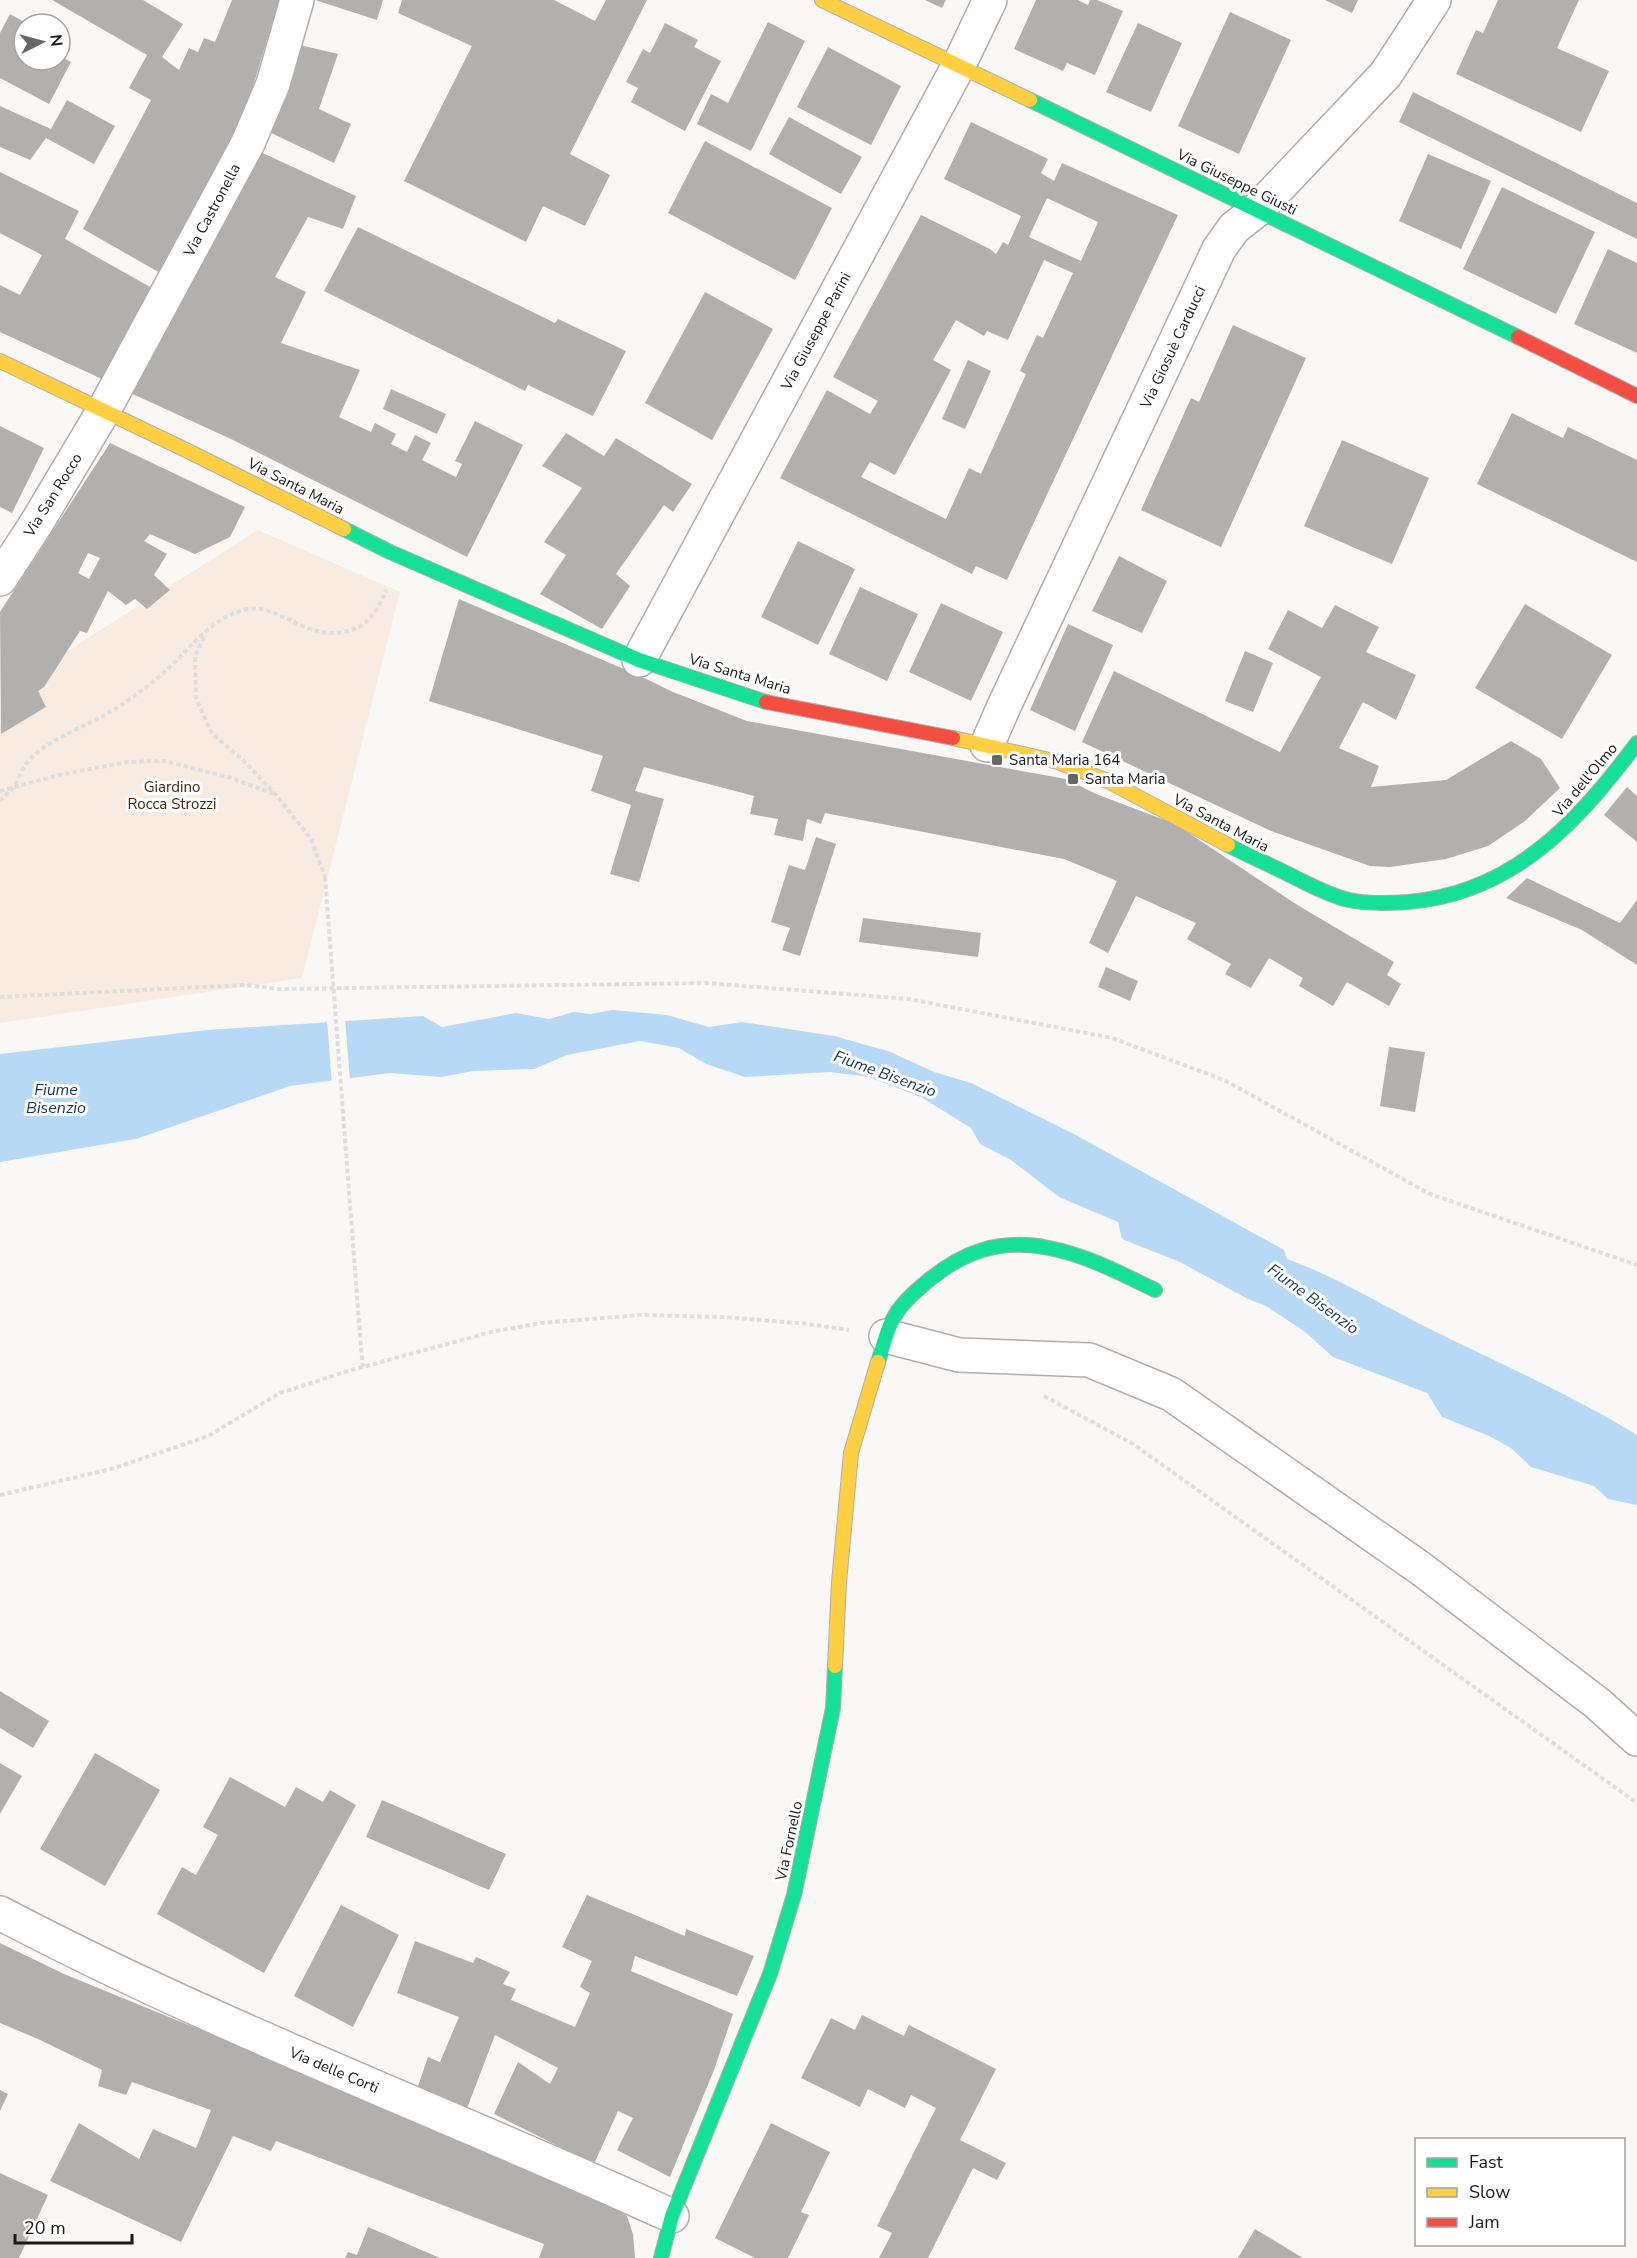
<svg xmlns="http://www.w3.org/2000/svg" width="1637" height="2258" viewBox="0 0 1637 2258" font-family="'Nunito Sans',sans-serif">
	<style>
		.green { fill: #f8ebe1 }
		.water { fill: #b8d9f5 }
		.pier { fill: #faf8f6 }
		.building { fill: #b1b0ae; fill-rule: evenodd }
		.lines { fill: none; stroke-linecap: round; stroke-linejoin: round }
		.street-casing { stroke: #b0aead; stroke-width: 36 }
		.fast-casing { stroke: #b0aead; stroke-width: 16 }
		.slow-casing { stroke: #b0aead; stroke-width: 16 }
		.jam-casing { stroke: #b0aead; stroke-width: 16 }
		.path { stroke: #dededd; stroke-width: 4; stroke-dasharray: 4.5 3; stroke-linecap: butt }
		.street { stroke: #fefefe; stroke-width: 33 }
		.fast { stroke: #16e098; stroke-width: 14 }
		.slow { stroke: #ffcf43; stroke-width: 14 }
		.jam { stroke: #f24e42; stroke-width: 14 }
		.path-bridge { stroke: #dededd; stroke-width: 4; stroke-dasharray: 4.5 3; stroke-linecap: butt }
		.poi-dot { fill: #686766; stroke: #fff; stroke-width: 2 }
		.labels { text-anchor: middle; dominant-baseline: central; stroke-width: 6; stroke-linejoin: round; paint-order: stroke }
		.street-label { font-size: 15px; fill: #1a1918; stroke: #fff }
		.poi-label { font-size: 15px; fill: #1a1918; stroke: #fff; text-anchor: start }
		.park-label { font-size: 15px; fill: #452407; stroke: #fff }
		.water-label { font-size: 16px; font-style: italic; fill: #153954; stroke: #fff }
	</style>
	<rect width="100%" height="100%" fill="#faf8f6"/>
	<polygon class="green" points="258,530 400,592 302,978 0,1023 0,724 15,717 64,653"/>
	<path class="water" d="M613,1010L667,1015L709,1027L742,1022L834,1036L888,1051L934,1072L971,1083L1074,1134L1284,1250L1287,1259C1335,1276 1380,1304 1426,1327C1496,1362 1570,1394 1637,1435V1505L1608,1499L1594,1486L1531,1467L1511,1448L1489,1436L1442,1417L1427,1393L1333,1357L1304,1331L1266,1306L1246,1298L1180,1262L1122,1239L1118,1222L1059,1197L1011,1160L980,1144L971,1128L921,1097L869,1077L830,1072L745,1077L706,1064L679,1048L640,1041L567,1055L534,1069L473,1071L441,1077L390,1073L290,1086L136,1139L0,1162V1054L207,1030L423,1016L442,1027L516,1013L549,1019L574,1012L591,1014Z"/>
	<polygon class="pier" points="345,1018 350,1082 332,1085 327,1019"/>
	<g class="building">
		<polygon points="52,0 143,0 183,24 162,57 179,70 189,48 198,52 204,38 215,42 232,0 279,0 248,103 230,148 162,274 83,229 151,100 129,88 147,55"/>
		<polygon points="315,0 383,0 377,20"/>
		<polygon points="402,0 554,0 595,21 606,0 647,0 570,154 610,175 585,226 543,206 526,242 404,181 472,46 398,13"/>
		<polygon points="925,0 946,0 942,8"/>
		<polygon points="1036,0 1078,0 1088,5 1090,0 1097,0 1123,11 1095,75 1067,63 1063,71 1014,49"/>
		<polygon points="1325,0 1358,0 1352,13"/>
		<polygon points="1498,0 1579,0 1557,48 1609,71 1581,132 1456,74 1476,30 1483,33"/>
		<polygon points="1230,12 1291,40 1239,154 1178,126"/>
		<polygon points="10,14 28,24 24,24 24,60 60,60 60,56 71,62 49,104 0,78 0,33"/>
		<polygon points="768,22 805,41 751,151 697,124 711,94 728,103"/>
		<polygon points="665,23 698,40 694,47 721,61 685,131 631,102 638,88 626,82 643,49 650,53"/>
		<polygon points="1138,23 1182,43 1151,112 1106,92"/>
		<polygon points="300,45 338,54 319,109 351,124 334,163 265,130"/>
		<polygon points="828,47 901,86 871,145 797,107"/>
		<polygon points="1413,92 1637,203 1637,239 1399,122"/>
		<polygon points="67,100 115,126 94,164 46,138 30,160 0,147 0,106 51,129"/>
		<polygon points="789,117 862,157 841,194 769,154"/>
		<path d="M971,122L1048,159L1041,173L1054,181L1062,163L1178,215L1007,580L976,566L972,574L780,478L827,390L870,414L878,401L833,377L921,215L990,249L996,254L1003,242L1008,245L1021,216L944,179ZM1047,198L1098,222L1081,261L1029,237ZM1044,260L1073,273L1043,338L1037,335L1020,371L1026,374L981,474L969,468L946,519L861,477L870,462L895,475L951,370L933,360L956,320L984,336L987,331L1008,340Z"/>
		<polygon points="705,141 832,208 795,280 668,213"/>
		<polygon points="256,150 356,196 343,229 308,217 275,277 306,292 281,343 360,370 339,417 371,432 375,423 396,434 391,444 407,452 415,435 431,443 422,460 456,477 462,464 455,461 475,421 523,445 467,557 231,439 126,391"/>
		<polygon points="1428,154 1491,181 1461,249 1399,221"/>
		<polygon points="0,172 79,211 65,239 152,288 102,379 0,332 0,285 20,295 42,255 0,233"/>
		<polygon points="1502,187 1595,232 1556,314 1463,269"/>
		<polygon points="358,227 555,323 558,319 626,351 593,416 528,385 525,391 324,291"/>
		<polygon points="1608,249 1637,263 1637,353 1574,324"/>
		<polygon points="705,292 773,329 712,440 645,403"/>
		<polygon points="1233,325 1306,358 1221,547 1141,510 1191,398 1199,402"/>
		<polygon points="968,360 991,371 965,429 942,419"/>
		<polygon points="391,389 446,414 437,434 383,409"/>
		<polygon points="1512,413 1563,438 1568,427 1637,460 1637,562 1477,484"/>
		<polygon points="0,426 44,448 12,513 0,507"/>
		<polygon points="566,433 604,456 616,438 692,484 673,512 664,505 616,574 630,586 602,629 540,594 566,555 544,542 582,488 542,466"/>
		<polygon points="1342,440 1429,478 1392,564 1304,526"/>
		<path d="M110,443L245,507L230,537L195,554L150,534L144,541L167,554L154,575L170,590L147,609L135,599L126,605L108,591L87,633L80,631L44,687L38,691L46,707L1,734L0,612ZM88,553L100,558L89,579L78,573Z"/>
		<polygon points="798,541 855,569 818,645 761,617"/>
		<polygon points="1119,556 1167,581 1142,633 1092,611"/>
		<polygon points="860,587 918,614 887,681 829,654"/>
		<polygon points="459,599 638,675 673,692 747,721 1066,779 1096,794 1175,824 1299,906 1394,962 1387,975 1401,984 1389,1006 1347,982 1333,1006 1299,986 1303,978 1269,958 1251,988 1225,974 1231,964 1187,939 1196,923 1136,896 1108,953 1089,943 1117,881 1064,859 825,813 821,824 807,819 803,841 774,835 778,819 750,814 754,796 644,767 635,791 664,799 639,882 610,874 631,805 591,791 603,756 429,701"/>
		<polygon points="941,603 1003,632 971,701 909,672"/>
		<polygon points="1525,604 1612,655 1562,739 1475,688"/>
		<polygon points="1335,605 1379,627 1366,652 1416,675 1396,720 1363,702 1339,748 1379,766 1371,787 1446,780 1511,741 1541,759 1560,788 1525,821 1488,846 1446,859 1390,867 1370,866 1271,831 1082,742 1114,671 1280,752 1321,677 1268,649 1288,610 1322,628"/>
		<polygon points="1068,624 1113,645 1075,731 1030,710"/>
		<polygon points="1245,651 1273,663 1253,712 1225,701"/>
		<polygon points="1627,787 1637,796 1637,842 1604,815"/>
		<polygon points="816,837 836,844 800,956 782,950 790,928 771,922 789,865 805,870"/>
		<polygon points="1527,878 1620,923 1637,900 1637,965 1582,930 1506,898"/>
		<polygon points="863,918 981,933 978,957 859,942"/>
		<polygon points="1106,967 1138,981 1130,1001 1098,987"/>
		<polygon points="1389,1047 1425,1052 1415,1112 1380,1106"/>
		<polygon points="0,1691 49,1721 33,1748 0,1728"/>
		<polygon points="95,1753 160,1790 105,1886 40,1849"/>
		<polygon points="0,1763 22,1776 0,1814"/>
		<polygon points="230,1777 285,1807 296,1787 323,1802 330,1790 356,1805 264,1973 157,1914 182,1867 196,1875 218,1835 203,1827"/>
		<polygon points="382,1800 506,1854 489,1890 366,1837"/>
		<polygon points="587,1895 685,1936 686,1929 754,1956 737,1996 635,1956 631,1971 733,2014 714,2070 670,2177 617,2150 633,2118 618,2111 594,2164 494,2114 518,2062 550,2084 558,2068 495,2035 466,2111 416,2092 428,2057 440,2062 459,2017 397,1993 415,1941 473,1963 476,1957 510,1972 503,1984 516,1989 511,2000 575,2027 590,1993 580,1987 592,1961 562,1947"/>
		<polygon points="341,1905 399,1935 353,2027 294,1996"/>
		<polygon points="0,1943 64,1974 567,2180 589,2190 627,2216 633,2234 635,2258 539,2258 544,2244 276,2141 271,2151 233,2136 181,2242 50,2181 79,2123 139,2159 153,2129 196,2148 211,2110 132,2082 126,2095 98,2086 102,2070 38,2039 0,2023"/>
		<polygon points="862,2015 904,2036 909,2025 996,2069 960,2140 1006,2163 997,2180 973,2168 928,2258 879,2258 892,2233 877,2226 936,2108 911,2095 905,2108 868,2089 860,2107 801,2078 831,2018 855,2030"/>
		<polygon points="0,2090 8,2094 0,2111"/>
		<polygon points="771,2123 830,2152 801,2212 809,2215 788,2258 755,2258 715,2238"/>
		<polygon points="0,2173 48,2195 19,2258 0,2258"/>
		<polygon points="368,2227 440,2258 345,2258 348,2252 357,2255"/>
		<polygon points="1255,2229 1303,2258 1238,2258"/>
	</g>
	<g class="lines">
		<g class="street-casing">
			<g id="street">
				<polyline points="0,579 36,524 104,410 248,143 273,84 297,0"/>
				<polyline points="639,660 959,65 990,0"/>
				<polyline points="987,745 1005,704 1219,249 1234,228 1257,210 1386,74 1434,0"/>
				<polyline points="886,1336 959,1355 1089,1360 1171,1394 1420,1568 1597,1703 1637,1739"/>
				<path d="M0,1913C218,2028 449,2114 672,2216"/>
			</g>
		</g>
		<g class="fast-casing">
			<g id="fast">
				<polyline points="1030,100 1518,337"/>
				<polyline points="344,529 390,552 639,660 766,702"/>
				<path d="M1228,845C1251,857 1275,867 1298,879C1314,887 1331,896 1349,900C1368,904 1388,903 1408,902C1513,893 1577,823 1637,743"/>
				<path d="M878,1362C883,1347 886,1332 893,1319C900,1305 912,1294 923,1285C961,1252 999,1238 1049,1248C1086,1255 1122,1274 1155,1290"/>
				<polyline points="661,2258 672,2216 770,1974 794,1895 833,1708 835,1666"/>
			</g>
		</g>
		<g class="slow-casing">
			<g id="slow">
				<polyline points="822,0 1030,100"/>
				<polyline points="0,361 188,451 344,529"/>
				<polyline points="953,738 1058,762 1108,781 1228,845"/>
				<polyline points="835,1666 839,1582 851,1453 878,1362"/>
			</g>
		</g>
		<g class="jam-casing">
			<g id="jam">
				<polyline points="1518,337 1637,396"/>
				<polyline points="766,702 953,738"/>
			</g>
		</g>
		<g class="path">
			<polyline points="204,637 195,656 196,698 212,734 242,759 277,796 311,839 325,877"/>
			<polyline points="0,791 59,775 127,762 165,761 231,778 274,794"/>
			<path d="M0,801C4,796 9,792 13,788C19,779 22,768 29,760C49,740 78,729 103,716C121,706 139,693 155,680C185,657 209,616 248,609C280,604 307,642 348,631C369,626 378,609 386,590"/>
			<polyline points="0,997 245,985 278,989 706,983 909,999 1112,1038 1224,1080 1430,1194 1637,1265"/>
			<polyline points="361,1348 363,1367"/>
			<polyline points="1044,1396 1133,1444 1637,1803"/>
			<polyline points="0,1495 115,1468 208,1436 280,1393 348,1371 491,1332 541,1323 640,1315 724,1317 808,1324 849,1330"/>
		</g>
		<use href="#street" class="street"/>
		<use href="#fast" class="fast"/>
		<use href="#slow" class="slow"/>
		<use href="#jam" class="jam"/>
		<polyline class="path-bridge" points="325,877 361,1348"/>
	</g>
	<g class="poi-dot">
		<rect x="991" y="754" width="12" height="12" rx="3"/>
		<rect x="1067" y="773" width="12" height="12" rx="3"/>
	</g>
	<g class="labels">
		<g class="street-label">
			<text transform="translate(1237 182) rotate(26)">Via Giuseppe Giusti</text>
			<text transform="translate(212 210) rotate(-62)">Via Castronella</text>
			<text transform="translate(816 331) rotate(-62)">Via Giuseppe Parini</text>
			<text transform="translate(1173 347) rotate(-65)">Via Giosuè Carducci</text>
			<text transform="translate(296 486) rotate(27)">Via Santa Maria</text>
			<text transform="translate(53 495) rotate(-58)">Via San Rocco</text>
			<text transform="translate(740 674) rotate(17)">Via Santa Maria</text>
			<text transform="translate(1585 780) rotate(-50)">Via dell'Olmo</text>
			<text transform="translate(1221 823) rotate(28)">Via Santa Maria</text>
			<text transform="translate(789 1841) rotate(-78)">Via Fornello</text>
			<text transform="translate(334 2070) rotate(23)">Via delle Corti</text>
		</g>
		<g class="poi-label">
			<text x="1009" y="760">Santa Maria 164</text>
			<text x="1085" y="779">Santa Maria</text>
		</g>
		<g class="park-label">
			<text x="172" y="787">Giardino<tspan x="172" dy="17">Rocca Strozzi</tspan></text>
		</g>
		<g class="water-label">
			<text transform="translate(885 1074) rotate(20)">Fiume Bisenzio</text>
			<text x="56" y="1090">Fiume<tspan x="56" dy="18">Bisenzio</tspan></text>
			<text transform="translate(1313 1299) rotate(36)">Fiume Bisenzio</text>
		</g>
	</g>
	<rect x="1415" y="2138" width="210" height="108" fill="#ffffff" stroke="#a3a3a3" stroke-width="1.5"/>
	<rect x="1427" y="2158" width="30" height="9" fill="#16e098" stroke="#a3a3a3" stroke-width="1.5"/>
	<text x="1469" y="2168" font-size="18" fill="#1a1918">Fast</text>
	<rect x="1427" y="2188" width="30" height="9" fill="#ffcf43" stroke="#a3a3a3" stroke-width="1.5"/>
	<text x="1469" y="2198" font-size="18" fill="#1a1918">Slow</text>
	<rect x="1427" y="2218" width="30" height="9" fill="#f24e42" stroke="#a3a3a3" stroke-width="1.5"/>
	<text x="1469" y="2228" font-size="18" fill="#1a1918">Jam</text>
	<g transform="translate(42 42) rotate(84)"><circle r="28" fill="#ffffff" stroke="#a3a3a3" stroke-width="1.5"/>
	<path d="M0-4.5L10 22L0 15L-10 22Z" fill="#686766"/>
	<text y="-9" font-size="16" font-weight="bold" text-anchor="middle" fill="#1a1918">N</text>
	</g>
	<path d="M15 2234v9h117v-9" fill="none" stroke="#1a1918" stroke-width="3"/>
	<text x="24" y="2234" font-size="18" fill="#1a1918" stroke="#ffffff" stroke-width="4.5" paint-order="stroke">20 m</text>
</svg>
